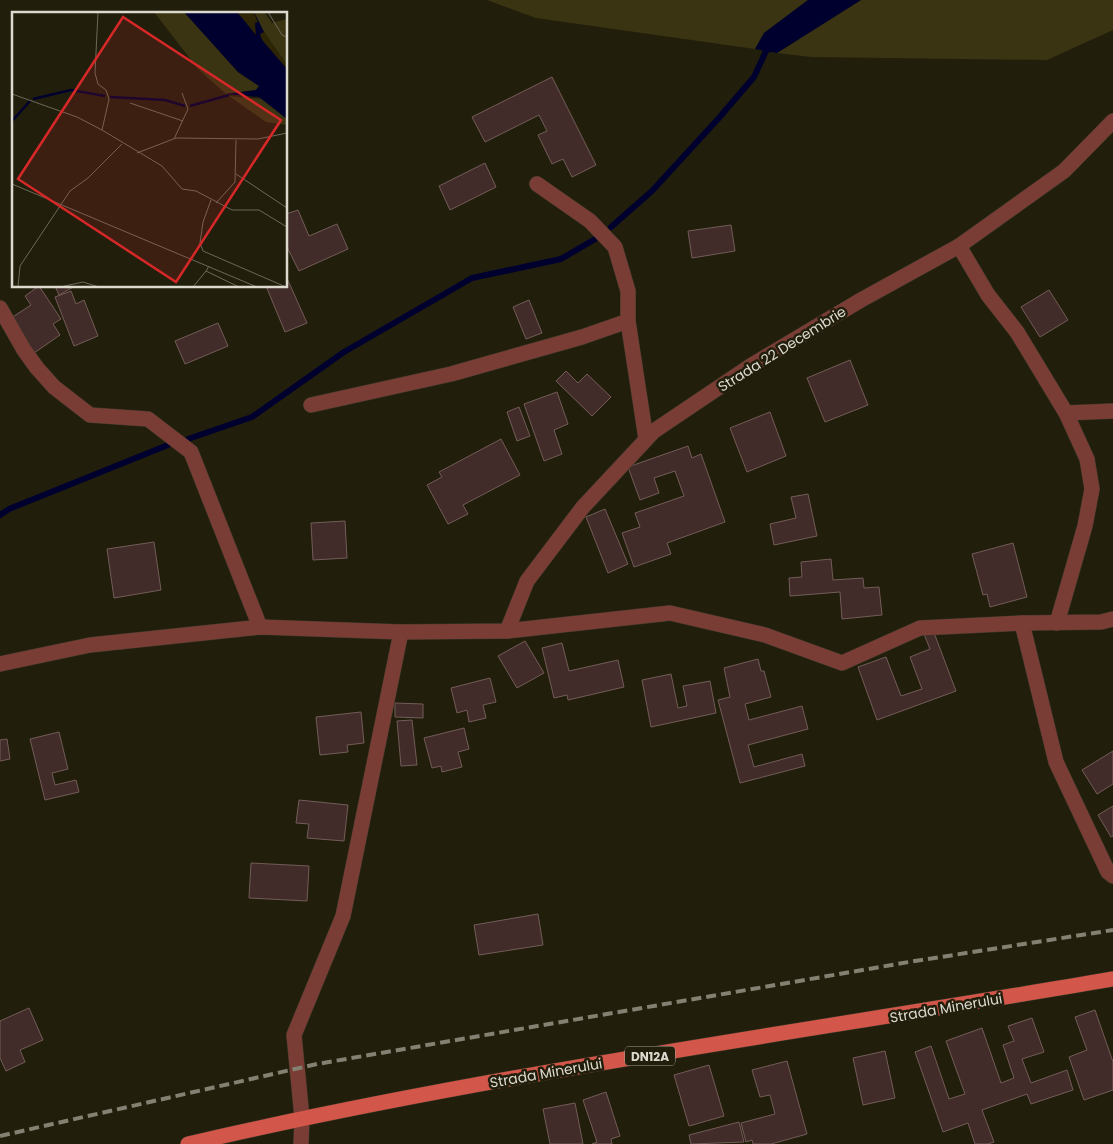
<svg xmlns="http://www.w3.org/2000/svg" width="1113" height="1144" viewBox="0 0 1113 1144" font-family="Poppins,sans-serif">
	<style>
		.green { fill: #3a3413 }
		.water { fill: #00002f }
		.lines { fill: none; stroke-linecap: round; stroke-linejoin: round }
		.stream { stroke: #00002f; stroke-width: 6 }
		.building { fill: #412c29; stroke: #735c58 }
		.street-casing { stroke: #3c3827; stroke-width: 16 }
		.primary-casing { stroke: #3c3827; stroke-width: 16 }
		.street { stroke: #793d36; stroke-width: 15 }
		.primary { stroke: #d25649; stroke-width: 15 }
		.rail { stroke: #848072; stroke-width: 4; stroke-dasharray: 10 5; stroke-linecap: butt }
		.labels { text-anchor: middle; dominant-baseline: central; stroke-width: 5; stroke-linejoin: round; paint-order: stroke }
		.shield { fill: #221e0c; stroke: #a4a194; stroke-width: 1 }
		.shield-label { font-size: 12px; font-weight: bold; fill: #dcd9ce }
		.street-label { font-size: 14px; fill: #dcd9ce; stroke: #221e0c }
		.inset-river { fill: none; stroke: #00002f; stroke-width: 2.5 }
		.inset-road { fill: none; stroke: #6c695a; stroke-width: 1 }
		.view { fill: #d62828; fill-opacity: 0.15; stroke: #d62828; stroke-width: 2.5 }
		.inset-edge { fill: none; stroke: #dcd9ce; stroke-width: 2.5 }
	</style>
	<rect width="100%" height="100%" fill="#221e0c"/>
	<g class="green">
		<polygon points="487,0 808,0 764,33 755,49 536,18"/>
		<polygon points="861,0 1113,0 1113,30 1047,60 811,57 777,53"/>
	</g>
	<polygon class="water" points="808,0 861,0 777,53 755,49 764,33"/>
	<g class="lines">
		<g class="stream">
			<polyline points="611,227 652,191 718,119 754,77 766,51 772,47"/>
			<polyline points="188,439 252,417 344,352 472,278 561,259 602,235"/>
			<polyline points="0,515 9,509 168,445"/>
		</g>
	</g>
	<g class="building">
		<polygon points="552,77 596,165 572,177 563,159 552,164 538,135 547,131 539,115 485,142 472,117"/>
		<polygon points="485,163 496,187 450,210 439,186"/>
		<polygon points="298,210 309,236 337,224 348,249 299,271 286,245 286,214"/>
		<polygon points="731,225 735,251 692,258 688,231"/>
		<polygon points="286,276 307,323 285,332 266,286 286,286"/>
		<polygon points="39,286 61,319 53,324 60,335 34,353 11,318 31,305 25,296"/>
		<polygon points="55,286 75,286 59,295"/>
		<polygon points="1049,290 1068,320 1040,337 1021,307"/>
		<polygon points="71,291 76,304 84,300 98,336 74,346 55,297"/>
		<polygon points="529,300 542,333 526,339 513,307"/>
		<polygon points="218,323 228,346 185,364 175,341"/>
		<polygon points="850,360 868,405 825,422 807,378"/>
		<polygon points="566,371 578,383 587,374 611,397 592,416 556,381"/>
		<polygon points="557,392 568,424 554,430 562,454 544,461 524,404"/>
		<polygon points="519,407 530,436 517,441 507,412"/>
		<polygon points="770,412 786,456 747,472 730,428"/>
		<polygon points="501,439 520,475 463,505 468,514 448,524 427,485 442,477 439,472"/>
		<polygon points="688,446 692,458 701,454 725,522 667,543 671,554 634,567 622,533 640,527 635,513 684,496 675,471 654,478 659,493 640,500 628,467"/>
		<polygon points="808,494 817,536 774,545 770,524 796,518 791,497"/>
		<polygon points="605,509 628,564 608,573 586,517"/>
		<polygon points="345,521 347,558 313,560 311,523"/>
		<polygon points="154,542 161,590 114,598 107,549"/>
		<polygon points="1013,543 1027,597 990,607 987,594 983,595 972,554"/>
		<polygon points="831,559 833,580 863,578 864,588 879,587 882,615 842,619 840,592 790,596 789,578 802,577 801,562"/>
		<polygon points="933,630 956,691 877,720 858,667 886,657 901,696 922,689 910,657 930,649 924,634"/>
		<polygon points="525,641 544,673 517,688 498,656"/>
		<polygon points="562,643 569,671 618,660 624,687 568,700 567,695 554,698 542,648"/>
		<polygon points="758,659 761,671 764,671 771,697 745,704 749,720 802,706 808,729 748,745 754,767 802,754 805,766 740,783 718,700 730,697 724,668"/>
		<polygon points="671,674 678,708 687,706 683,686 710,681 716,713 651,727 642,680"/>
		<polygon points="490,678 496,702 483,705 486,718 469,722 467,710 457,713 451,688"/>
		<polygon points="395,703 423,704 423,718 395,717"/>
		<polygon points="361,712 364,743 347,745 348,752 320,755 316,717"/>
		<polygon points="412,720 417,765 401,766 397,721"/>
		<polygon points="464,728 469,749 458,752 462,767 442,772 441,766 432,768 424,738"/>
		<polygon points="59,732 68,769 52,773 55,785 76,780 79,792 45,800 30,739"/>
		<polygon points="7,739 10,759 0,761 0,740"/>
		<polygon points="1113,751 1113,784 1097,794 1082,770"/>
		<polygon points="299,800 348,805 344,841 307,838 309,824 296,823"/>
		<polygon points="1113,806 1113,836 1111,837 1098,815"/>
		<polygon points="251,863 309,866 307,901 249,898"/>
		<polygon points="538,914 543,945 479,955 474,925"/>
		<polygon points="29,1008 43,1040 20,1050 25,1062 6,1071 0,1058 0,1021"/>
		<polygon points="1095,1010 1113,1062 1113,1090 1084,1100 1069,1057 1087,1050 1075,1017"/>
		<polygon points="1032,1018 1044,1052 1022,1059 1031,1083 1067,1070 1073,1090 1031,1104 1027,1094 982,1110 994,1142 988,1144 975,1144 968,1123 943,1132 915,1052 931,1046 949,1099 965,1094 946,1041 982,1028 1001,1083 1014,1078 1003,1045 1014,1041 1008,1026"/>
		<polygon points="885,1051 895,1098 863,1105 853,1058"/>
		<polygon points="787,1061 807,1134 771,1144 753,1144 752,1140 746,1142 741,1123 775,1114 770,1095 760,1097 752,1070"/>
		<polygon points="709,1065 724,1116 689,1126 674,1075"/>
		<polygon points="606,1092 620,1136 611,1139 612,1144 592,1144 597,1142 583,1100"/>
		<polygon points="575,1103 583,1144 550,1144 543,1109"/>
		<polygon points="739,1122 744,1142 691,1144 689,1135"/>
	</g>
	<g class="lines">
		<g class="street-casing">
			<g id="street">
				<polyline points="537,184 590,221 615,247 628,291 628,321 646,439"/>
				<polyline points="959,246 988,295 1017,332 1066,413 1087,459 1092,489 1085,526 1057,623"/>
				<polyline points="0,308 24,350 37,368 54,387 90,415 148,419 191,452 260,627"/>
				<polyline points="311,405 451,374 582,337 628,321"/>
				<polyline points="1066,413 1113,411"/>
				<polyline points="1022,623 1056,762 1108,872 1113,876"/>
				<polyline points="507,631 527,581 583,507 654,431 752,365 861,300 959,246 1064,171 1113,121"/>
				<polyline points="0,664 90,645 260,627 401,632 507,631 670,613 765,635 842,663 920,628 1022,623 1101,622 1113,619"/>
				<polyline points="301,1144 302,1118 294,1035 343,916 401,632"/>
			</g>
		</g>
		<g class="primary-casing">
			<path id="primary" d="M188,1144C493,1073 805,1032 1113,979"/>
		</g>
		<use href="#street" class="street"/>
		<use href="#primary" class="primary"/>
		<polyline class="rail" points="0,1136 317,1064 909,962 1113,930"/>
	</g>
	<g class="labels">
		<rect class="shield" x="625" y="1046.5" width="50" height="19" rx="4"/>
		<g class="shield-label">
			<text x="650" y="1056">DN12A</text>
		</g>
		<g class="street-label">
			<text transform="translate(782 349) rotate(-32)">Strada 22 Decembrie</text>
			<text transform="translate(946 1008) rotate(-10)">Strada Minerului</text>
			<text transform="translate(546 1073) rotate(-10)">Strada Minerului</text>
		</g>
	</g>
	<g transform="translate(12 12)">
		<rect width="275" height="275" fill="#221e0c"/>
		<path d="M142,0H172L226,60L247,74L244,78L214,82L186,57ZM242,0H252L260,11L275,7V53L252,20ZM217,84L251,87L275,107V113L254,110Z" fill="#3a3413"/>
		<path d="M225,0H241L246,11L243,12L244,23ZM252,20L275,53V57L250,28L248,22Z" fill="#2d2504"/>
		<path d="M172,0H225L244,23L243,11L246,10L242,0L252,20L248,22L250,28L275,57V107L247,85L214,82L244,78L247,74L226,60Z" fill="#00002f"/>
		<path class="inset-river" d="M98,85L153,88L173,94M21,87L59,78L93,84M178,94L217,83M0,109L18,89"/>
		<path class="inset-road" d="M86,0L83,61L86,72L94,78L97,87L90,118M256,0L270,23L275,25M0,82L65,105L90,118L150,154L170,177L184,179L220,198H247L275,215M118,91L171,109M162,127L176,97L170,81M125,141L164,126L246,127L275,121M224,162L275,196M0,172L245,275M199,188L191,210L188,231L191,239L274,275M204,191L223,170L224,128M197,254L194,259L227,275M6,275L8,254L58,179L76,166L110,132M48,275L71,270L87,275M181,275L194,259"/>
		<path class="view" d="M111,5L269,108L164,270L6,167Z"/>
		<rect width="275" height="275" class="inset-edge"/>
	</g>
</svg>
